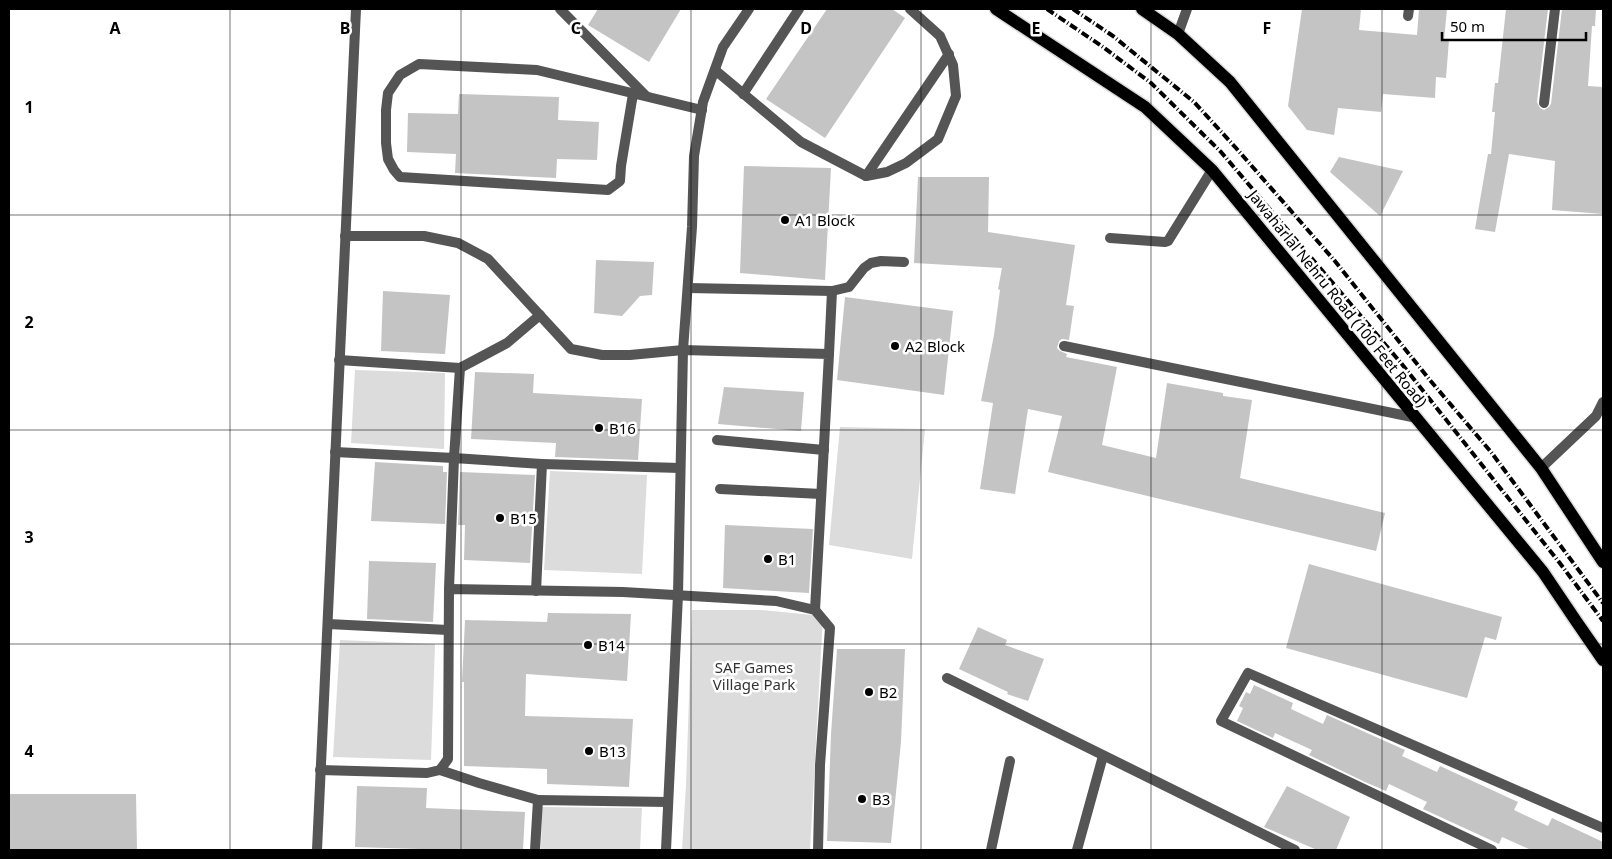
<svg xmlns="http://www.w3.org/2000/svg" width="1612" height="859" viewBox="0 0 1612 859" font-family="'Noto Sans',sans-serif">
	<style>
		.green { fill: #dcdcdc }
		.building { fill: #c4c4c4 }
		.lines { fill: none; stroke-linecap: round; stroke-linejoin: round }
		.primary-casing { stroke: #dbdbdb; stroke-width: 15 }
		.minor { stroke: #555; stroke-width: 10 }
		.primary { stroke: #000; stroke-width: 12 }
		.rail { stroke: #000; stroke-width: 4; stroke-dasharray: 8 2.5 1 2.5; stroke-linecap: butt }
		.grid { fill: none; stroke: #000; stroke-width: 1; stroke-opacity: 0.55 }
		.poi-dot { fill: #000; stroke: #fff; stroke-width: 2 }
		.labels { text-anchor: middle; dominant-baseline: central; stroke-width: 5; stroke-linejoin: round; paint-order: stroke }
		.poi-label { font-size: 15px; fill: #000; stroke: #fff; text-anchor: start }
		.street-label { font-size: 15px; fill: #000; stroke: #fff }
		.park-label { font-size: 15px; fill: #333; stroke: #fff }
		.grid-label { font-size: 16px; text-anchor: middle; font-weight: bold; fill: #000; stroke: #fff; stroke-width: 5; stroke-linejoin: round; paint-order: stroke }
	</style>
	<rect width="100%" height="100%" fill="#fff"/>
	<g class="green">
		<polygon points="355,370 445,373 444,449 351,443"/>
		<polygon points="840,427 925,429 912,559 829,545"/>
		<polygon points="550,471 647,475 642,574 544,570"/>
		<polygon points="692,610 762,610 823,616 810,850 682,850 686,785"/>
		<polygon points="340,640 435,644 431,760 333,757"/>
		<polygon points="542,807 642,808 640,850 541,850"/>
	</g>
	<g class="building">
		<polygon points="598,9 681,9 649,62 588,25"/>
		<polygon points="827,9 892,9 905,18 825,138 766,99"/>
		<polygon points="1302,9 1361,9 1359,30 1417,35 1419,9 1447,9 1444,40 1449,40 1446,78 1436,77 1435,98 1383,94 1381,112 1338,108 1334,135 1307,130 1288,106"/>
		<polygon points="1506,9 1548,9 1537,102 1540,108 1544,110 1549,107 1551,104 1562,9 1596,9 1595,26 1592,26 1588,86 1603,87 1603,214 1552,210 1555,161 1509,154 1495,232 1475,229 1488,154 1491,154 1495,112 1492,112 1495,83 1498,83"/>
		<polygon points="459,94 559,97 558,120 599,122 597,160 557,159 556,178 515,176 455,173 456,154 407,152 408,113 458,114"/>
		<polygon points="1339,157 1403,171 1380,216 1330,172"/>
		<polygon points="744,166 831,168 825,280 740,273"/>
		<polygon points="918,177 989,177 988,232 1075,245 1066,305 1074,306 1069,340 1062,339 1059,341 1057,348 1060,351 1067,354 1066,357 1117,367 1102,445 1156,458 1167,383 1223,393 1223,396 1252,400 1240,478 1385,513 1376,551 1048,472 1062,416 1028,409 1015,494 980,489 993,403 981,401 994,335 1000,290 998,289 1002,268 914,263"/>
		<polygon points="596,260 654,262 652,295 640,296 622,316 594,313"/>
		<polygon points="383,291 450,295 445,354 381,351"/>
		<polygon points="845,297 953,311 944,395 837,380"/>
		<polygon points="475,372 534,374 533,393 642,399 638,460 555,457 556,443 471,439"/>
		<polygon points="724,387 804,392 801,431 718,424"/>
		<polygon points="375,462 443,466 443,472 447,472 445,524 371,521"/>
		<polygon points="460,472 535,475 530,563 464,560 465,525 458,525"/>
		<polygon points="725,525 813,529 809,593 723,588"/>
		<polygon points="369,561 436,563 433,622 367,619"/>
		<polygon points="1309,564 1502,617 1496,640 1485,637 1467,698 1286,648"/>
		<polygon points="548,613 631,614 627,681 526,674 525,716 633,719 629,787 547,784 547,769 464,766 464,682 462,682 465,620 547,622"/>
		<polygon points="978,627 1007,640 1005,645 1044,659 1028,701 1007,694 1008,692 959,669"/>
		<polygon points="837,649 905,649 901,742 891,843 827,841 831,734"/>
		<polygon points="1254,685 1293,703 1291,709 1323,724 1327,715 1405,750 1402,756 1437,772 1440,766 1518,802 1514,810 1548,826 1552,818 1603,842 1603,850 1531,850 1502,837 1499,844 1423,809 1427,802 1389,784 1386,791 1365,782 1309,755 1312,750 1275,733 1273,738 1237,721 1243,708 1239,706 1246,692 1250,694"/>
		<polygon points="357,786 427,788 426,808 525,812 523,850 452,850 355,847"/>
		<polygon points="1287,786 1350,817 1336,850 1317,850 1264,827"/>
		<polygon points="9,794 136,794 137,850 9,850"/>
	</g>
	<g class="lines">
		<g class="primary-casing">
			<g id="primary">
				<polyline points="996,9 1145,107 1212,170 1543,572 1576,621 1603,660"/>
				<polyline points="1142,9 1178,34 1230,82 1541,468 1603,562"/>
			</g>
		</g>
		<g class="minor">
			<polyline points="560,9 646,96"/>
			<polyline points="1408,16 1409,9"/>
			<polyline points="1178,34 1187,9"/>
			<polyline points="715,70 801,142 866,176 887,172 906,163 938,139 956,96 953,65 940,36 910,9"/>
			<polyline points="633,94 621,166 620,181 608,190 400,177 394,170 388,159 386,143 386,110 388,93 400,75 419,64 537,70 702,110"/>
			<polyline points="743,94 799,9"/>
			<polyline points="1544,103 1555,9"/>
			<polyline points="866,176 949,54"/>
			<polyline points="345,236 424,236 458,243 488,259 571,349 602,355 630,355 683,350 829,354 815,610"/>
			<polyline points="1110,238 1165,242 1168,241 1212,170"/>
			<polyline points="688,288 832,291 849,287 864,268 871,263 881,261 904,262"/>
			<polyline points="1064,346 1417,418"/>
			<polyline points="829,354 832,291"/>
			<polyline points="460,368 507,343 540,315"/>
			<polyline points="717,440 824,450"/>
			<polyline points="335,452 454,458 460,368 339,360"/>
			<polyline points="1541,468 1596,416 1603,402"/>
			<polyline points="720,489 821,494"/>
			<polyline points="449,589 454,458 542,464"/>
			<polyline points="536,591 542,464 680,468"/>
			<polyline points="328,624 448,630"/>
			<polyline points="947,678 1295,850"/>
			<polyline points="320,770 427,773 440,770 448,759 449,589 623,592 776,601 815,610 830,628 820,765 818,850"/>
			<polyline points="440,770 479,783 538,800"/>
			<polyline points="317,850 356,9"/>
			<polyline points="535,850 538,800 668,802"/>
			<polyline points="666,850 678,595 683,350 692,227 694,156 703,102 723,47 749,9"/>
			<polyline points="991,850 1010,761"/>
			<polyline points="1077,850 1103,756"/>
			<polyline points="1492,850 1221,721 1248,673 1603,828"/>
		</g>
		<use href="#primary" class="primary"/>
		<g class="rail">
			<polyline points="1047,9 1103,47 1151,83 1221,152 1401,363 1559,562 1603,621"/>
			<polyline points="1073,9 1113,36 1194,102 1236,148 1334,260 1429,379 1491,452 1603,603"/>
		</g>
	</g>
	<path class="grid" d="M230,9V850M461,9V850M691,9V850M921,9V850M1151,9V850M1382,9V850M9,215H1603M9,430H1603M9,644H1603"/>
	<g class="poi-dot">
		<circle cx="785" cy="220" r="5"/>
		<circle cx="895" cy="346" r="5"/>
		<circle cx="599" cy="428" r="5"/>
		<circle cx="500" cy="518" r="5"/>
		<circle cx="768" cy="559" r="5"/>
		<circle cx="588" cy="645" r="5"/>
		<circle cx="869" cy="692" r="5"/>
		<circle cx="589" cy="751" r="5"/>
		<circle cx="862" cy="799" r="5"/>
	</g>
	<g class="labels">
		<g class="poi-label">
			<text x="795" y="220">A1 Block</text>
			<text x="905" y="346">A2 Block</text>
			<text x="609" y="428">B16</text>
			<text x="510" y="518">B15</text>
			<text x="778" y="559">B1</text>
			<text x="598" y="645">B14</text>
			<text x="879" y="692">B2</text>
			<text x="599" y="751">B13</text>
			<text x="872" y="799">B3</text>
		</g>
		<g class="street-label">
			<text transform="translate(1338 298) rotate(51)">Jawaharlal Nehru Road (100 Feet Road)</text>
		</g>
		<g class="park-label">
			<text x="754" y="667">SAF Games<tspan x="754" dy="17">Village Park</tspan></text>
		</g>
	</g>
	<g class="grid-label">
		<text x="115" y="34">A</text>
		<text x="345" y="34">B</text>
		<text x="576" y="34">C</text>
		<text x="806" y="34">D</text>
		<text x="1036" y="34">E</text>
		<text x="1267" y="34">F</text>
		<text x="29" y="113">1</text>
		<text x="29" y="328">2</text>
		<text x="29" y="543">3</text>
		<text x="29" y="757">4</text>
	</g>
	<rect width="1612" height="859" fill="none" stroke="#000000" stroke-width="20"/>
	<path d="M1442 32v8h144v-8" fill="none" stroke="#000000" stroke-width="2.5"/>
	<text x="1450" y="32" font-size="15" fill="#000000" stroke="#ffffff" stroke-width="4" paint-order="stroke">50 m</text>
</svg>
